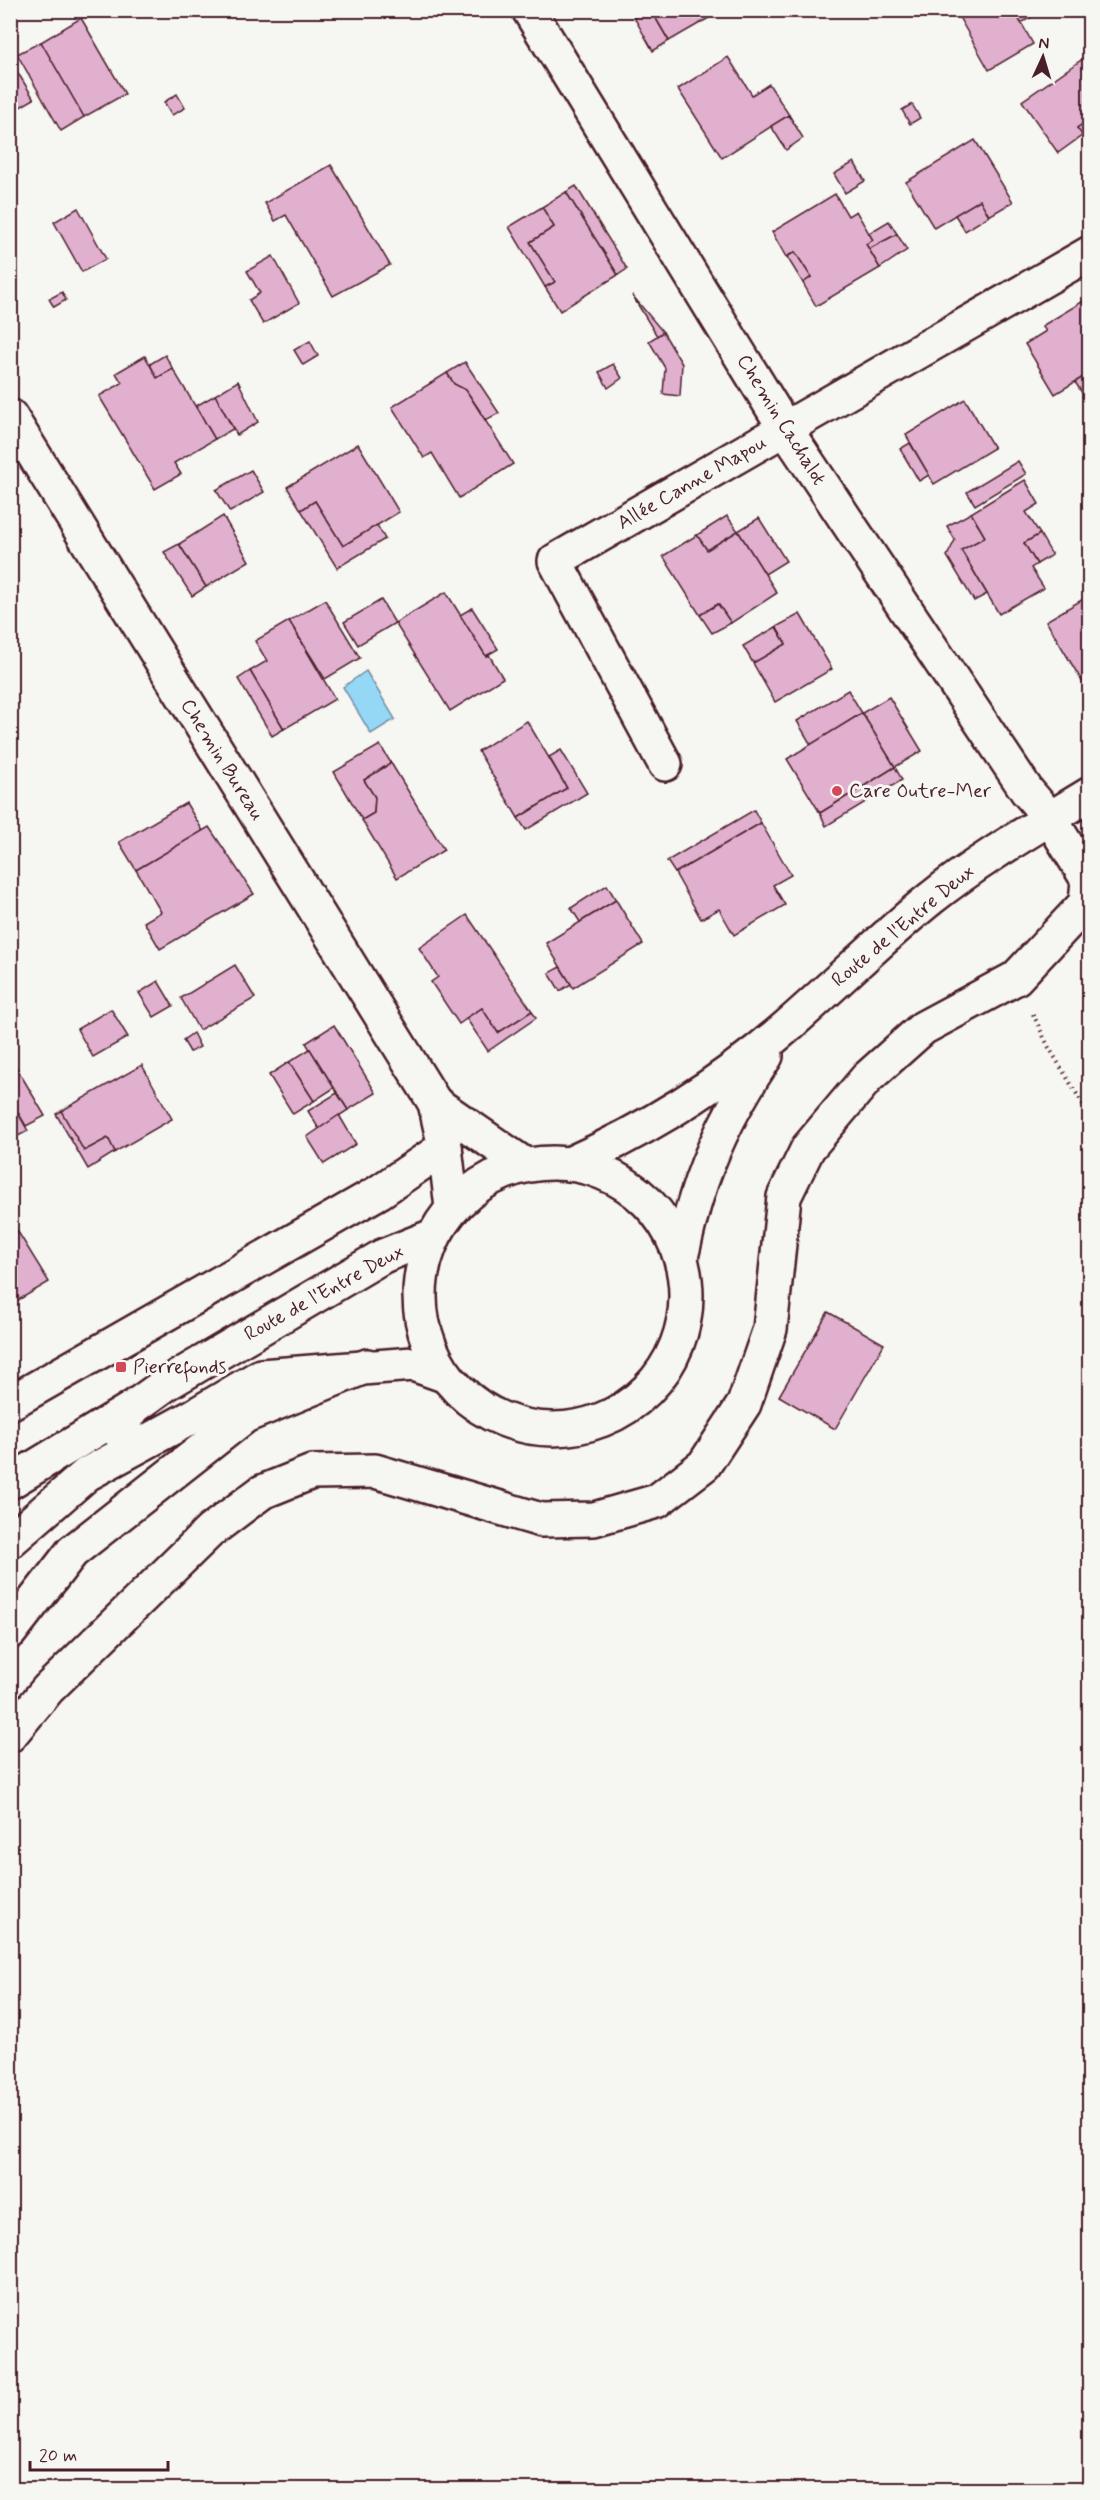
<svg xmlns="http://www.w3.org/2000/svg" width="1100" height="2500" viewBox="0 0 1100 2500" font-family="Mynerve,sans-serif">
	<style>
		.water { fill: #94d8f6; stroke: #768ea5; stroke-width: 1.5 }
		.building { fill: #e2b0cf; stroke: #4a1f2b; stroke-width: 1.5 }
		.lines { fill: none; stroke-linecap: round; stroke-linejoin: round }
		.minor-casing { stroke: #4a1f2b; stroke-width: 38 }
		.major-casing { stroke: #4a1f2b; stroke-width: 38 }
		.highway-casing { stroke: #4a1f2b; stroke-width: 38 }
		.path { stroke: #4a1f2b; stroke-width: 4; stroke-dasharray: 1.5 4.5; stroke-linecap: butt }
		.minor { stroke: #f6f6f2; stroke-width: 33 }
		.major { stroke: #f6f6f2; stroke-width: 33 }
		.highway { stroke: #f6f6f2; stroke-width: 33 }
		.poi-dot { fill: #d1495b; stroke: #f6f6f2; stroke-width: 2 }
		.labels { text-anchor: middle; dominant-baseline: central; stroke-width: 6; stroke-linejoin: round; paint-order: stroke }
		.street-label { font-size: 20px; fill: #4a1f2b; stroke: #f6f6f2 }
		.poi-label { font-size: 20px; fill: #4a1f2b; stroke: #f6f6f2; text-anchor: start }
	</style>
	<rect width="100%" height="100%" fill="#f6f6f2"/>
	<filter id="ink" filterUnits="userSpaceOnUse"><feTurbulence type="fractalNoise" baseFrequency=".0167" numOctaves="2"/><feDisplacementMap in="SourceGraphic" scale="12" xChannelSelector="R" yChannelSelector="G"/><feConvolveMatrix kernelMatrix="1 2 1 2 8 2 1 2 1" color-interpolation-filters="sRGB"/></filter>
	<g filter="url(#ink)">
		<polygon class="water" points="366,671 395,719 371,734 343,687"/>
		<g class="building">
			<polygon points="630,10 651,10 669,41 653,51"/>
			<polygon points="651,10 721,10 721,11 669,41"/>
			<polygon points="955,10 1014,10 1033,44 989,70"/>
			<polygon points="1014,10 1029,10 1032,17 1021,23"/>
			<polygon points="81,18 125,94 84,117 41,42"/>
			<polygon points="41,42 84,117 61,131 17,54"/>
			<polygon points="1090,54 1090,119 1077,128 1083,135 1058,153 1022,101"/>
			<polygon points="728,57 752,95 769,84 789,115 722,158 678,89"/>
			<polygon points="10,60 34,99 10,113"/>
			<polygon points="177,94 185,108 172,115 164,102"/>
			<polygon points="912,104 920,118 910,124 902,110"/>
			<polygon points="789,115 803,138 786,150 771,126"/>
			<polygon points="1090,119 1090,136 1085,139 1077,128"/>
			<polygon points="975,140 1013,202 989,216 980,200 934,228 906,182"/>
			<polygon points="854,162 865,181 845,193 834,174"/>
			<polygon points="331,165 390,265 333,296 286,215 275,221 265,203"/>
			<polygon points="576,186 627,269 618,275 566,192"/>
			<polygon points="566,192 618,275 560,311 545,287 555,282 530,242 554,227 542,207"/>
			<polygon points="835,194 848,216 856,211 873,240 866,244 880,268 816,306 803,283 811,277 795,252 786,257 772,232"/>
			<polygon points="980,200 989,216 965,231 955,215"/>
			<polygon points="542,207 554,227 530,242 555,282 545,287 509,227"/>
			<polygon points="78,208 106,259 82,272 54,222"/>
			<polygon points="889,221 897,234 869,249 866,244 873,240 869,233"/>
			<polygon points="897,234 907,250 880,268 869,249"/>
			<polygon points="795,252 811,277 803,283 787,257"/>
			<polygon points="273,256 299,303 263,324 249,300 260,293 247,271"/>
			<polygon points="62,292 66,300 54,307 49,299"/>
			<polygon points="632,295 663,332 657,336"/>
			<polygon points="1090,297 1090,373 1055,394 1025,344 1046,331 1042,326"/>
			<polygon points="663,332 682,364 680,396 663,394 665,368 649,341"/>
			<polygon points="310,341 318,356 303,365 294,350"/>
			<polygon points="165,355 173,369 157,378 150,364"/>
			<polygon points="145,356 157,378 173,369 215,439 174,463 181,474 155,489 99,396 122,383 116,373"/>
			<polygon points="465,362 499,413 486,420 466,390 454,384 447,373"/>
			<polygon points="613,364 622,378 608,388 599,372"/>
			<polygon points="447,373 454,384 466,390 513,464 459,498 432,453 424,458 392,407"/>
			<polygon points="1090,373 1090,397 1086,399 1075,382"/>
			<polygon points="238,381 258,422 237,435 215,395"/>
			<polygon points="215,395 233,429 215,439 196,406"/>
			<polygon points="965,399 994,448 934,484 906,435"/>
			<polygon points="910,443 929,475 919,481 900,449"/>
			<polygon points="358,444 399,512 343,546 315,501 301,510 287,487"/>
			<polygon points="1018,461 1026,474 975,505 967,492"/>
			<polygon points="251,470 264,492 230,512 216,490"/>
			<polygon points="1025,480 1039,504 1026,512 1040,534 1024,543 1037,564 1031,568 1044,588 999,614 961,550 985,537 971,513"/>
			<polygon points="315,501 343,546 377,525 385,539 337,568 301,510"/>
			<polygon points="971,513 985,537 961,550 987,594 974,601 947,556 955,540 947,526"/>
			<polygon points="223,516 249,561 206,587 179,544"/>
			<polygon points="727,516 738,531 707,550 697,535"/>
			<polygon points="759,518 786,561 765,574 738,531"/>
			<polygon points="738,531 777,593 731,623 718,604 700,615 663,556 697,535 707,550"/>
			<polygon points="1040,534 1052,555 1037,564 1024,543"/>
			<polygon points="179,544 206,587 192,596 164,552"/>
			<polygon points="446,592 486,656 489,655 503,678 450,711 395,623"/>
			<polygon points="1090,595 1090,679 1083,683 1046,621"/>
			<polygon points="325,600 360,658 325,679 289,621"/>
			<polygon points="381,600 395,623 358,645 344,622"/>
			<polygon points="718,604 731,623 712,633 700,615"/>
			<polygon points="472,608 498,649 486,656 460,615"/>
			<polygon points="800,614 832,669 775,702 753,663 786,644 776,627"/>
			<polygon points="289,621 335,699 284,729 250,671 267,661 255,641"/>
			<polygon points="776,627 786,644 753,663 743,646"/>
			<polygon points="250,671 284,729 272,736 238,679"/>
			<polygon points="848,690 862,713 811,745 797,721"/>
			<polygon points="889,697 922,751 895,767 862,713"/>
			<polygon points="862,713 895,767 820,813 787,759"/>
			<polygon points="527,721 567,788 518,818 478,751"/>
			<polygon points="380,745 391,763 364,780 375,797 374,813 362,820 334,772"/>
			<polygon points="561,750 587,793 526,830 518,818 567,788 549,757"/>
			<polygon points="391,763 444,850 397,878 362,820 374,813 375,797 364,780"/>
			<polygon points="895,767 902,780 826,826 820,813"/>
			<polygon points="186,803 203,831 136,870 119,842"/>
			<polygon points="754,810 761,823 675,873 667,861"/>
			<polygon points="761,823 791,875 773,885 785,905 734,935 719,909 701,919 675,873"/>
			<polygon points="209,827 254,894 160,949 144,922 161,912 136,870"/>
			<polygon points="607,885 616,900 580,922 571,908"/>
			<polygon points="616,900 643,944 573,988 546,943"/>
			<polygon points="467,915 532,1011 498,1033 482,1008 459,1024 431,982 438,977 419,948"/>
			<polygon points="235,965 255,998 199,1030 181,998"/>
			<polygon points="560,967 571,984 560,991 549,973"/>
			<polygon points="158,981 173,1006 154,1017 139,993"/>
			<polygon points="482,1008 498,1033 532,1011 536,1018 488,1051 466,1018"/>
			<polygon points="111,1009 128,1037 93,1057 77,1029"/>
			<polygon points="334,1025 376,1093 348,1110 306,1043"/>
			<polygon points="193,1033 200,1047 190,1052 183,1040"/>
			<polygon points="310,1049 334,1088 314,1101 289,1062"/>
			<polygon points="289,1062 314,1101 293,1114 269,1075"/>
			<polygon points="15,1065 45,1116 26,1126 10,1099 10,1068"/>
			<polygon points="142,1065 172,1119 115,1152 108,1138 84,1151 61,1111"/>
			<polygon points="337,1093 348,1110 319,1129 308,1111"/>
			<polygon points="10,1099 28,1131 10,1140"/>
			<polygon points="61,1111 84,1151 108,1138 115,1152 88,1169 56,1114"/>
			<polygon points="339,1115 356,1144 324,1164 307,1137"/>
			<polygon points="10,1219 49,1282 10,1305"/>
			<polygon points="828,1312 884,1344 835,1429 779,1396"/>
		</g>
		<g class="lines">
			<g class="minor-casing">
				<g id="minor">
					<polyline points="10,416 435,1103 445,1147 452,1208"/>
					<polyline points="665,764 555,561 1090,253"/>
					<polyline points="435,1103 525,1165"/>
					<polyline points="10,1403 379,1192 445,1147"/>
					<polyline points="10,1735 48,1689 210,1531 262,1492 312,1472 375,1471 541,1520 594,1519 657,1501 704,1465 744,1404 770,1329 784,1197 808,1148 867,1078 923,1028 1016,978 1086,903 1088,880 1050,818 1027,791 786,430 529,10"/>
				</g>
			</g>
			<g class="major-casing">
				<g id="major">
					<circle cx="553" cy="1296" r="133"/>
					<path d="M569,1164C646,1130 720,1084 784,1029C833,987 879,940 930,899C980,859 1036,827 1090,794"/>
					<path d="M681,1257C686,1237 690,1217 696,1198C711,1148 737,1099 766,1056"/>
					<polyline points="118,1431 134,1407 166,1384 383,1256 433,1236"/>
					<polyline points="10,1541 87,1474 192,1417 261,1376 413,1364 444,1375"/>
				</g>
			</g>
			<g class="highway-casing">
				<g id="highway">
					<polyline points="10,1482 134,1407"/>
					<polyline points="10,1632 72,1552 245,1416 367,1366"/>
				</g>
			</g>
			<polyline class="path" points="1033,1014 1048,1046 1090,1116"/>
			<use href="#minor" class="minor"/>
			<use href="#major" class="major"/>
			<use href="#highway" class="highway"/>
		</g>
	</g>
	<g class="poi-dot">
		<circle cx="837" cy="791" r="6"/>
		<rect x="115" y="1361" width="12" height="12" rx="3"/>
	</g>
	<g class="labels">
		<g class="street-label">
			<text transform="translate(781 420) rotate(58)">Chemin Cachalot</text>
			<text transform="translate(692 483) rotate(-30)">Allée Canne Mapou</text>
			<text transform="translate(222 760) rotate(58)">Chemin Bureau</text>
			<text transform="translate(903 926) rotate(-40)">Route de l'Entre Deux</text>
			<text transform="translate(324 1293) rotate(-29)">Route de l'Entre Deux</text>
		</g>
		<g class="poi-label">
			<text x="849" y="791">Care Outre-Mer</text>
			<text x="133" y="1367">Pierrefonds</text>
		</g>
	</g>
	<rect width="1100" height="2500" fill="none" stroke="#f6f6f2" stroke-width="36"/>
	<rect x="18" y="18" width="1064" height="2464" fill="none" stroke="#4a1f2b" stroke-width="2" filter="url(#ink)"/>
	<g transform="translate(1043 57) rotate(4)" stroke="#f6f6f2" stroke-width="4.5" paint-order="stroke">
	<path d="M0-4.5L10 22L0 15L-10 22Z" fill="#4a1f2b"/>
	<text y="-9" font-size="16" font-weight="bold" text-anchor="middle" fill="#4a1f2b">N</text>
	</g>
	<path d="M30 2461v9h138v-9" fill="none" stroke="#4a1f2b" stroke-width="3"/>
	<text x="39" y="2461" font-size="18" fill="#4a1f2b" stroke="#f6f6f2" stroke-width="4.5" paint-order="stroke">20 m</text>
</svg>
